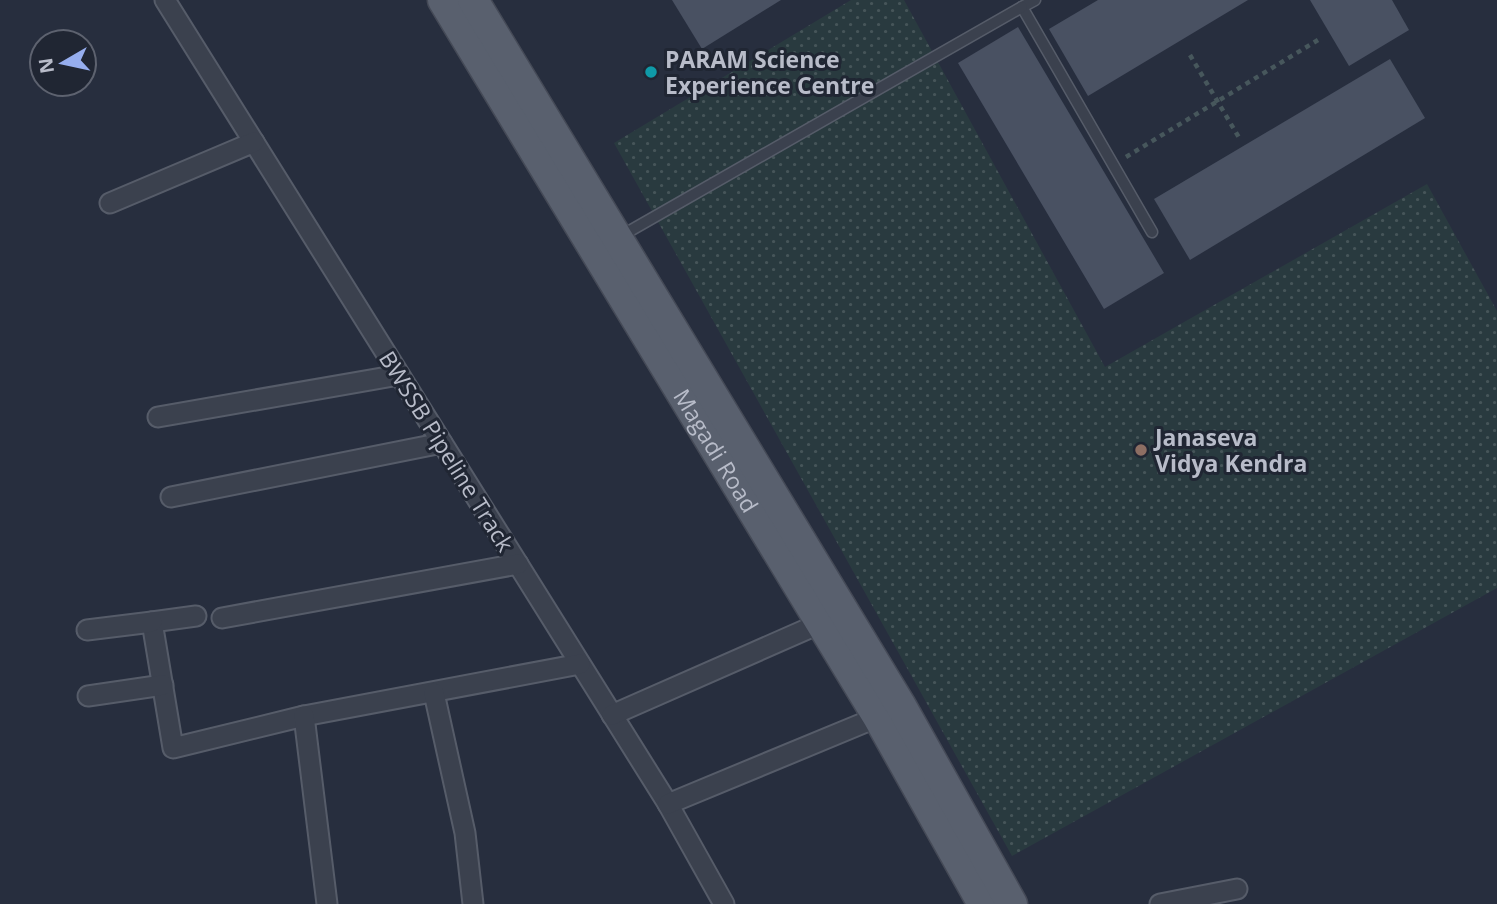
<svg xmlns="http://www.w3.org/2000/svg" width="1497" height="904" viewBox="0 0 1497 904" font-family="'Open Sans',sans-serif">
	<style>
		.park { fill: url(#park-dots) }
		.building { fill: #495162 }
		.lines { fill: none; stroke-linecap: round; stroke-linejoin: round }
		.service-casing { stroke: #565c69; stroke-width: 13 }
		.minor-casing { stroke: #565c69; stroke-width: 23 }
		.primary-casing { stroke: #454a57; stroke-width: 33 }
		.path { stroke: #47575c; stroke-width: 4.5; stroke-dasharray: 5 5; stroke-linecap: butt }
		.service { stroke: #3b414e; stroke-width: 10 }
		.minor { stroke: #3b414e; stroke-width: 19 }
		.primary { stroke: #59606e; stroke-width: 30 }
		.culture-dot { fill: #0f9aa8; stroke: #202633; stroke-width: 2.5 }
		.education-dot { fill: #8d6e63; stroke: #202633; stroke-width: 2.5 }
		.labels { text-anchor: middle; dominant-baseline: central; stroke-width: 6; stroke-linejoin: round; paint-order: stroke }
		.poi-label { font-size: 23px; font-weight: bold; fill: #b8bcc9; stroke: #202633; text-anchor: start }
		.street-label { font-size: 23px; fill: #b8bcc9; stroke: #202633 }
	</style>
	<defs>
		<pattern id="park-dots" width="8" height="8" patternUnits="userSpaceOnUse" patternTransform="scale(1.75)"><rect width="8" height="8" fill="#293a3f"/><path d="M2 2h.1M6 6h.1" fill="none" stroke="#465559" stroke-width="1.8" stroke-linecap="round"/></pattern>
	</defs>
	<rect width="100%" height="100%" fill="#272e3e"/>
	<polygon class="park" points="851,0 904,0 1105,367 1427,184 1497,311 1497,588 1012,856 614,143"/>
	<g class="building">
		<polygon points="672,0 781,0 702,49"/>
		<polygon points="1098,0 1248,0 1088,96 1049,29"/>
		<polygon points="1310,0 1392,0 1409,30 1349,66"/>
		<polygon points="1018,27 1164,273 1104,309 958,63"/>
		<polygon points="1390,59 1425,118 1190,260 1154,199"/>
	</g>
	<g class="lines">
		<g class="service-casing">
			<g id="service">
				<polyline points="1035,0 1022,7 1152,232"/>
				<polyline points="621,236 1022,7"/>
			</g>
		</g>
		<g class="minor-casing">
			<g id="minor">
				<polyline points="165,0 668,804 724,904"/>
				<polyline points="110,203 254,142"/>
				<polyline points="158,417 399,375"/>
				<polyline points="171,497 442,443"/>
				<polyline points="196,616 152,622 173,748 304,716 580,664"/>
				<polyline points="222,618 518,564"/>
				<polyline points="87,630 152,622"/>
				<polyline points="434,693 465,833 473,904"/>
				<polyline points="88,696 163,685"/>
				<polyline points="612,715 821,623"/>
				<polyline points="304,716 327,904"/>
				<polyline points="668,804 878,717"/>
				<polyline points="1160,904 1237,889"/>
			</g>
		</g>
		<g class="primary-casing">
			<g id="primary">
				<path id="s1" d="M443,0L878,717L983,904"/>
				<polyline points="473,0 901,706 1012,904"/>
			</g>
		</g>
		<g class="path">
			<polyline points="1190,55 1241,141"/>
			<polyline points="1126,157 1318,40"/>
		</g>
		<use href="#service" class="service"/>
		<use href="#minor" class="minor"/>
		<use href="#primary" class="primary"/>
	</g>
	<circle class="culture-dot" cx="651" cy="72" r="7"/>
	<circle class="education-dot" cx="1141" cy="450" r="7"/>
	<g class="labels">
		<g class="poi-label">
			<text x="665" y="59">PARAM Science<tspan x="665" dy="26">Experience Centre</tspan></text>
			<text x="1155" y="437">Janaseva<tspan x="1155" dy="26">Vidya Kendra</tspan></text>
		</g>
		<g class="street-label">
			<text stroke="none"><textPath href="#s1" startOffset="527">Magadi Road</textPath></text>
			<text transform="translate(447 451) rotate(58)">BWSSB Pipeline Track</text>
		</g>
	</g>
	<g transform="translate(63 63) rotate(261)"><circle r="33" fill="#202633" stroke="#5d626f" stroke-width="2"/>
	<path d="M0-5L12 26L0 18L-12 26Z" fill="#96aeef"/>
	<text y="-10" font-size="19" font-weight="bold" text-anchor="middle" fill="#b8bcc9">N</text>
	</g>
</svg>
